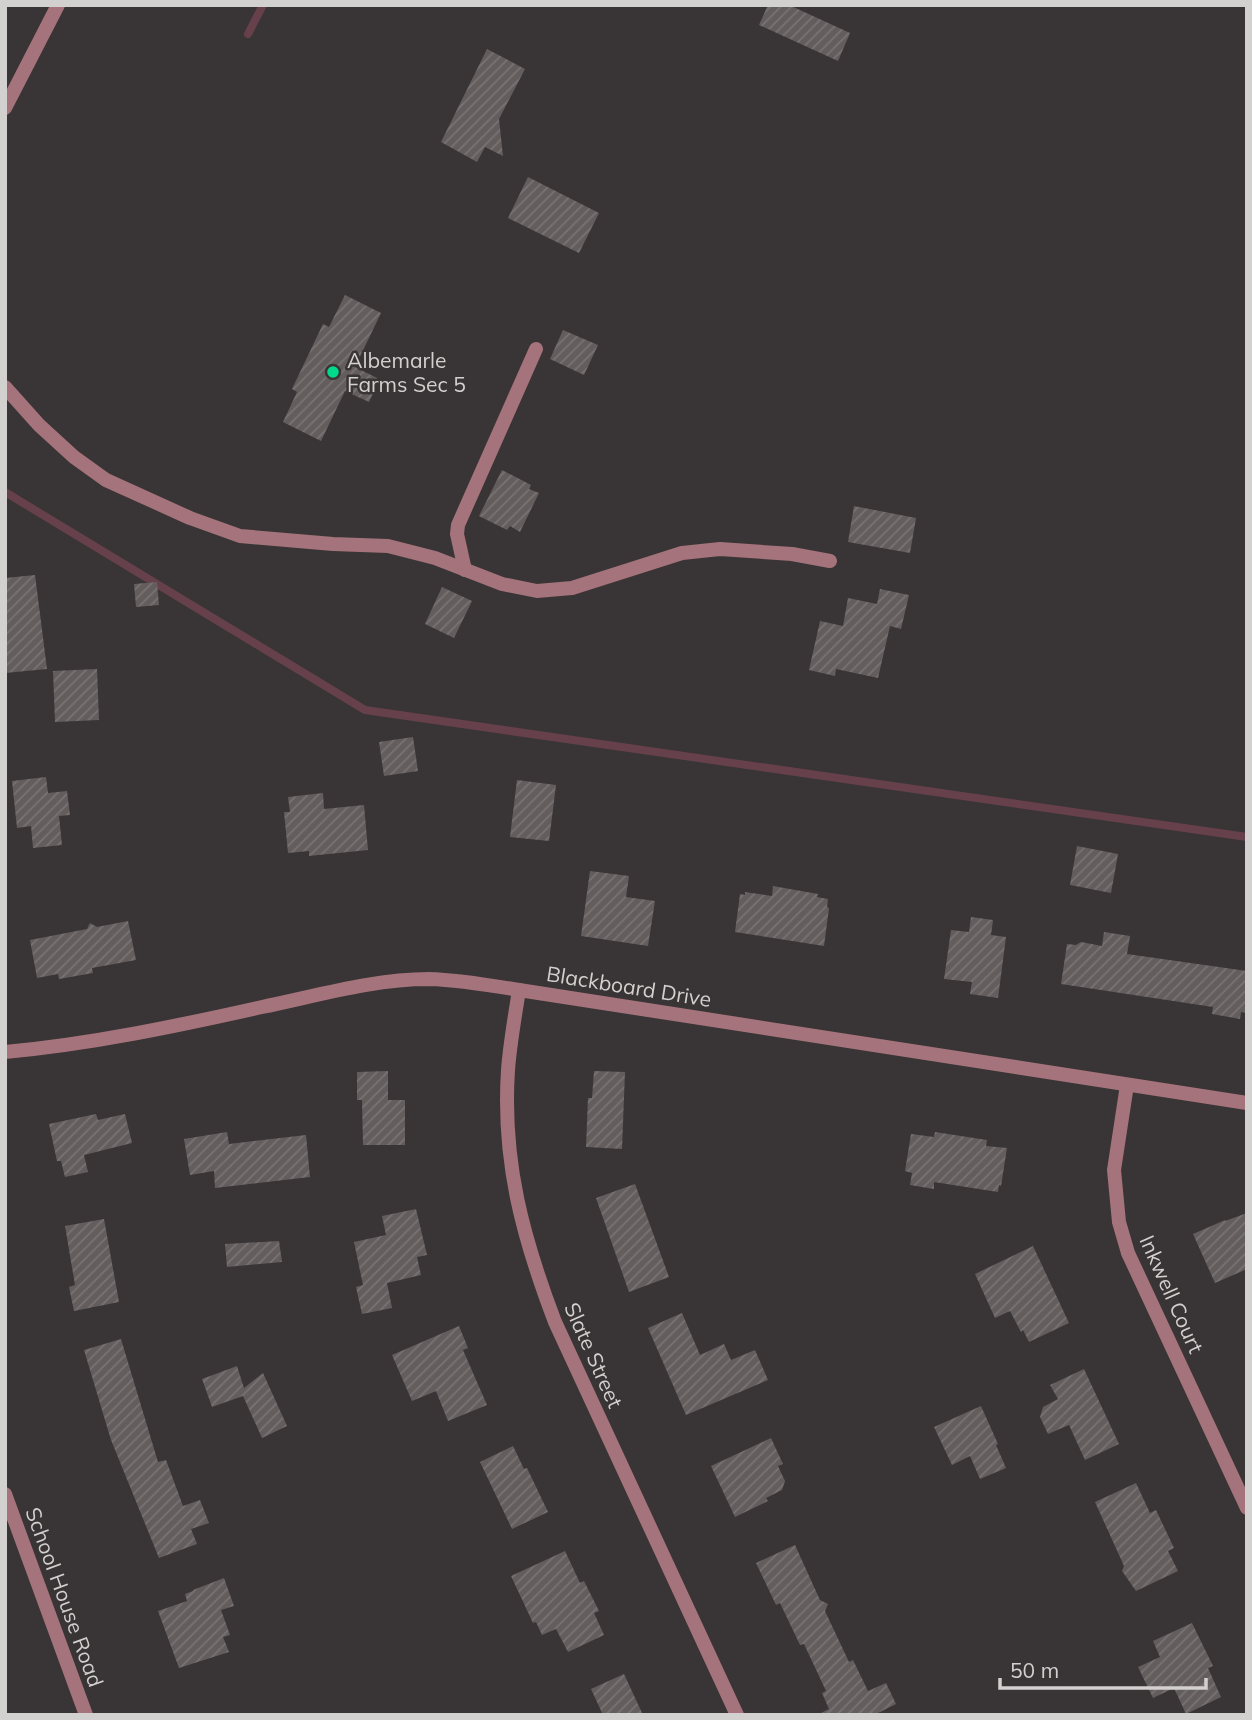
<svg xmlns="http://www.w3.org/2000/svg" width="1252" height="1720" viewBox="0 0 1252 1720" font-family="Mulish,sans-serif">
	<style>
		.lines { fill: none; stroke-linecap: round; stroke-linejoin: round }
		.stream { stroke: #66414c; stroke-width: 8 }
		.building { fill: url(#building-hatch) }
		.lane { stroke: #a5737b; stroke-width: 14 }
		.street { stroke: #a5737b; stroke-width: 14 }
		.poi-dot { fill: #00d98c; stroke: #393435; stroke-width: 2.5 }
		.labels { text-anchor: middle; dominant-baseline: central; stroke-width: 5; stroke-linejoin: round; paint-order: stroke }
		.poi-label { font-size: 21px; fill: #d3d0d0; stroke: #393435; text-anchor: start }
		.street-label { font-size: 21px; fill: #d3d0d0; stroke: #393435 }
	</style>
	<defs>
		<pattern id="building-hatch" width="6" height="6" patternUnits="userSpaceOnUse" patternTransform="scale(1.75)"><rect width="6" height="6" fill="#635d5e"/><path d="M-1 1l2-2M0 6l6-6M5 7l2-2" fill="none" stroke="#787374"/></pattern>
	</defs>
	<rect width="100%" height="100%" fill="#393435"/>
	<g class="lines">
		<g class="stream">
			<polyline points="248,34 263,5"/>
			<polyline points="5,492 365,710 1247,837"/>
		</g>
	</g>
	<g class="building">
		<polygon points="768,5 789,5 850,33 838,61 759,25"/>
		<polygon points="487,49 525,69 499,119 503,156 485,147 477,162 441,142"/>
		<polygon points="528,177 599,213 579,253 508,218"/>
		<polygon points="345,295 381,313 355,367 377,378 376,380 379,381 369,402 345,391 321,441 283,422 297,392 292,389 323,324 329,327"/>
		<polygon points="563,330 598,345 584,375 550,359"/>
		<polygon points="502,470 531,485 529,489 539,493 520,532 510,526 507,530 479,516"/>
		<polygon points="854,506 916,518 910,553 848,542"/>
		<polygon points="35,575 47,669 5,673 5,578"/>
		<polygon points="157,582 159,605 136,607 134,584"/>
		<polygon points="442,587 472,601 454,638 425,624"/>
		<polygon points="880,589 909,595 901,629 890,626 878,678 836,669 835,676 809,670 820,621 843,626 848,598 877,604"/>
		<polygon points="97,669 99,720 55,722 53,671"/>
		<polygon points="413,737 418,771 384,776 379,742"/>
		<polygon points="46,777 48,793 67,791 70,815 59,816 62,845 33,848 31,826 17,828 12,781"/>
		<polygon points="517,780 556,785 549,841 510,837"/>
		<polygon points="323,793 324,809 364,805 368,850 309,856 309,851 288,853 284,812 290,812 288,797"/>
		<polygon points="1077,846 1118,854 1111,893 1070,885"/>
		<polygon points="590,871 629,876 626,897 655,901 648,946 581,936"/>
		<polygon points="773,886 818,894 817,897 828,899 827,907 829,908 824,946 735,932 740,894 745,895 745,892 772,896"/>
		<polygon points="971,917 993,920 991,935 1006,937 998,998 970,994 972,982 944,979 951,930 969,932"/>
		<polygon points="128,921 136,960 92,968 93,973 59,979 58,974 37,978 30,940 87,929 90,923 97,927"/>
		<polygon points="1104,932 1130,936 1127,954 1247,971 1247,1013 1241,1012 1240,1019 1212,1014 1213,1007 1061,984 1067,944 1076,945 1081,942 1102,946"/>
		<polygon points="388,1071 388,1100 405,1100 405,1145 363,1145 362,1100 357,1100 357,1072"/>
		<polygon points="594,1071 625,1072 622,1149 586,1147 588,1098 592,1098"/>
		<polygon points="96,1114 98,1120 125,1114 132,1143 84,1155 88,1172 65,1177 61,1161 57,1161 49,1124"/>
		<polygon points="227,1132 229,1144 306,1135 310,1177 215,1188 214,1171 190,1175 184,1139"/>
		<polygon points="935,1132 987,1140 986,1146 1007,1148 1001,1186 999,1185 998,1192 934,1182 934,1189 910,1185 912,1173 905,1171 911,1134 934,1137"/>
		<polygon points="635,1184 669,1277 629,1292 596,1198"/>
		<polygon points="416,1209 427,1255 417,1257 421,1275 387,1283 392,1308 362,1314 356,1287 363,1285 354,1242 386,1235 382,1216"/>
		<polygon points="1247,1213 1247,1269 1215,1283 1193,1234 1225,1220 1225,1221"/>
		<polygon points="104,1219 119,1302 74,1311 69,1287 75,1285 65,1226"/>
		<polygon points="279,1241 282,1262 227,1267 225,1244"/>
		<polygon points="1033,1246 1069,1323 1029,1342 1023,1330 1021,1332 1010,1311 995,1318 975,1274"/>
		<polygon points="682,1313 700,1355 724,1344 731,1360 755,1350 768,1380 686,1415 648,1328"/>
		<polygon points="459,1326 468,1348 463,1350 487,1405 448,1421 436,1391 412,1401 392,1355"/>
		<polygon points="121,1339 158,1462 166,1460 183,1506 200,1500 209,1523 191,1529 197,1544 159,1558 111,1440 84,1350"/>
		<polygon points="237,1366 244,1388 263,1373 287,1426 262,1438 243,1396 212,1407 202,1379"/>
		<polygon points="1084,1369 1119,1444 1085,1460 1069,1425 1048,1434 1040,1417 1043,1407 1058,1399 1050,1385"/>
		<polygon points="981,1406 998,1444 996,1445 1006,1468 980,1479 970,1456 952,1465 934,1427"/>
		<polygon points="771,1438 783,1464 778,1466 785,1481 782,1490 766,1498 768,1501 735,1517 711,1466"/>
		<polygon points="513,1446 524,1469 527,1468 548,1512 512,1529 480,1462"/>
		<polygon points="1136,1483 1150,1513 1156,1510 1174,1548 1168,1551 1178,1571 1136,1591 1122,1571 1124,1566 1095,1502"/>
		<polygon points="795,1545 820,1600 828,1604 825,1611 849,1662 853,1660 868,1691 886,1683 896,1704 878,1713 879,1715 817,1715 829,1709 822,1693 826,1691 804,1644 800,1645 780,1603 776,1605 756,1563"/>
		<polygon points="565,1551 580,1583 584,1581 599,1611 594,1613 604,1635 568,1652 556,1629 542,1635 536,1622 533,1623 511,1576"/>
		<polygon points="224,1578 234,1606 221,1610 230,1635 223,1637 229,1652 179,1668 158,1611 187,1601 185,1594 193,1591 193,1590"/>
		<polygon points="1192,1623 1213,1666 1208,1668 1221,1697 1186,1714 1174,1688 1153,1698 1138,1667 1160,1657 1153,1641"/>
		<polygon points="624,1674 643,1715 603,1715 591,1689"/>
	</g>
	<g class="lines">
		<g class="lane">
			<polyline points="5,387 39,425 74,457 106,480 190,518 240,536 333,544 388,546 435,558 502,584 537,591 572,588 682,553 720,549 792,554 830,561"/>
			<polyline points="465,570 457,534 458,525 536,349"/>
		</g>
		<g class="street">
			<polyline points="5,108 58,5"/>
			<path d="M519,990C515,1016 510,1043 508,1070C502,1162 523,1238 555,1322L737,1715"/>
			<path d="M5,1052C92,1044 177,1026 262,1007C316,996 373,979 429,979C460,980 489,985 519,990L1247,1103"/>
			<polyline points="1127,1085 1114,1170 1119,1222 1128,1253 1247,1508"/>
			<polyline points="5,1494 86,1715"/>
		</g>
	</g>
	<circle class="poi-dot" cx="333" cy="372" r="7"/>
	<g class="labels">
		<g class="poi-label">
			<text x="347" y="360">Albemarle<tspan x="347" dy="24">Farms Sec 5</tspan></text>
		</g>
		<g class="street-label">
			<text transform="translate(629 986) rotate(9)">Blackboard Drive</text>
			<text transform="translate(1172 1294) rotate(66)">Inkwell Court</text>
			<text transform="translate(594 1355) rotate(66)">Slate Street</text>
			<text transform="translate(65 1597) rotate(70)">School House Road</text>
		</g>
	</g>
	<rect width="1252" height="1720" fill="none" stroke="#d3d0d0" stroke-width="14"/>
	<path d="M1000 1678v10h206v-10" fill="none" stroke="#d3d0d0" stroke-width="3.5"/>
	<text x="1010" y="1678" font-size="21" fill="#d3d0d0" stroke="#393435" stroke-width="5" paint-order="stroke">50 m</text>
</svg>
